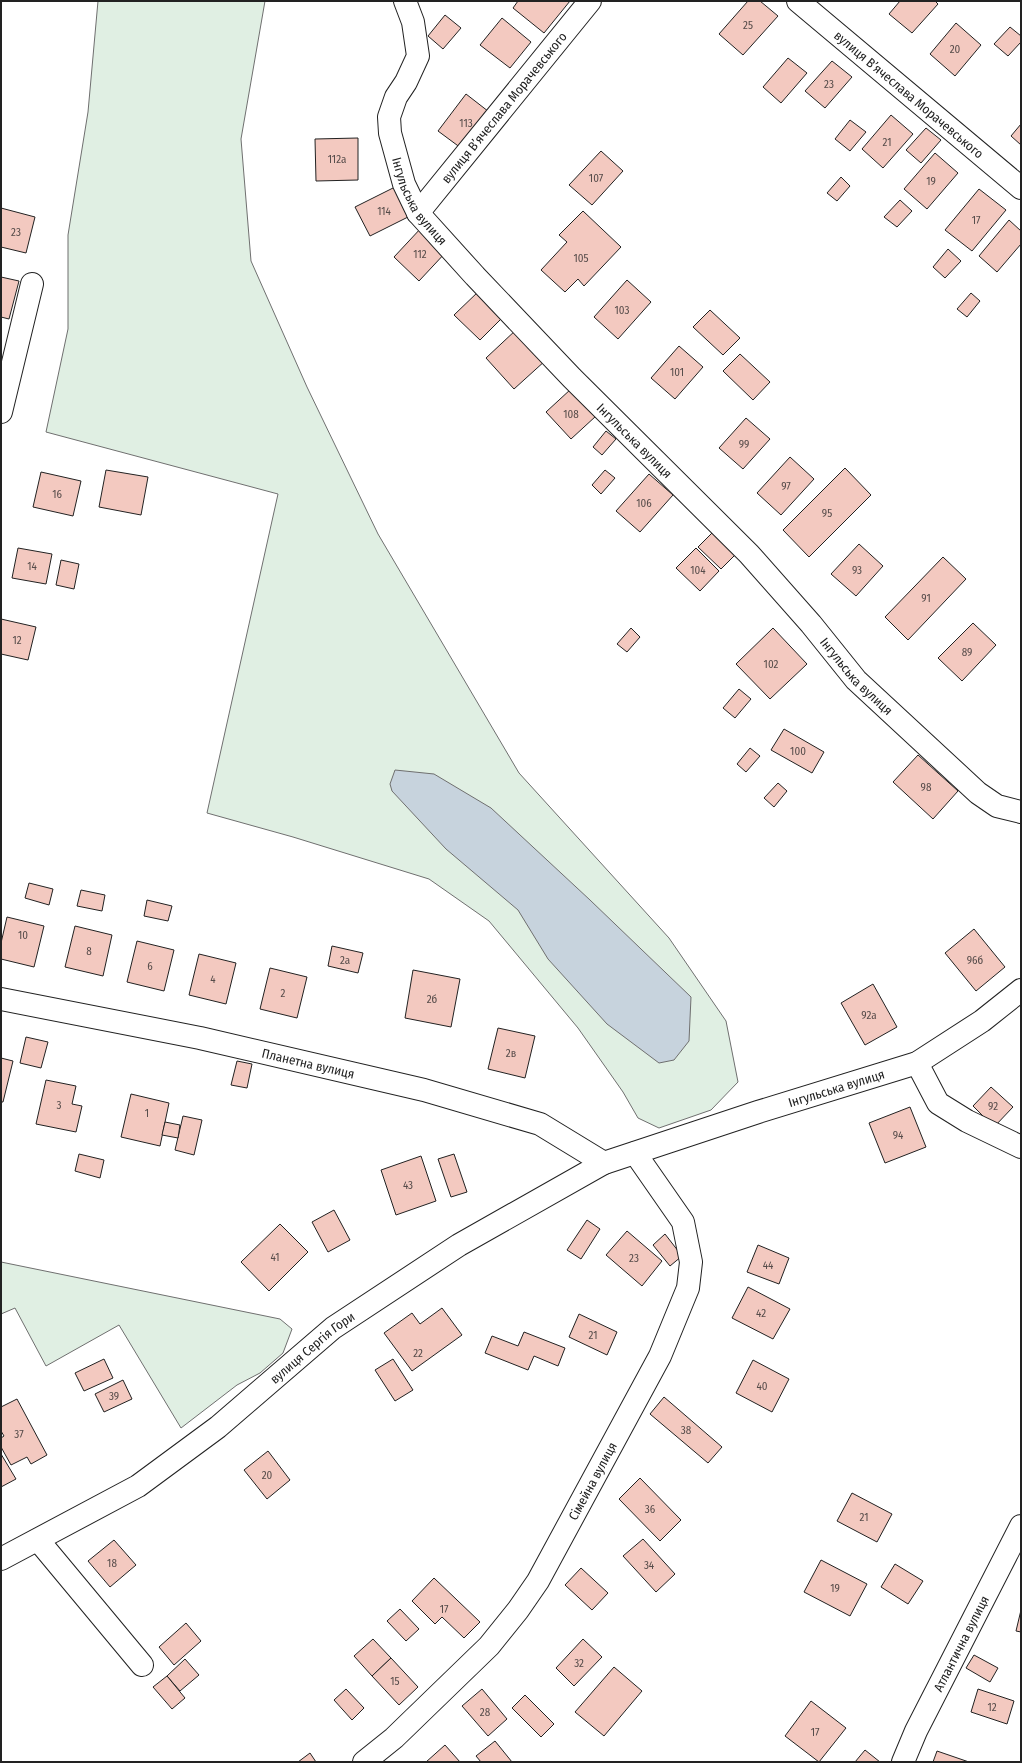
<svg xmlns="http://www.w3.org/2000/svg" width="1022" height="1763" viewBox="0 0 1022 1763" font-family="'Fira Sans Condensed',sans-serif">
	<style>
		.green { fill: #e0efe3; stroke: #6f6f6f }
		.water { fill: #c7d3dd; stroke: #6f6f6f }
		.building { fill: #f3c9c0; stroke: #222 }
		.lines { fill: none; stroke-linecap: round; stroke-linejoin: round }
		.minor-casing { stroke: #222; stroke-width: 24 }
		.minor { stroke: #fff; stroke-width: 22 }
		.labels { text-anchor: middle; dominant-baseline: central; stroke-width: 3; stroke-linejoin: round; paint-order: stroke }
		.number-label { font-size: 11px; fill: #564c4a }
		.street-label { font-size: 13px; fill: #222; stroke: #fff }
	</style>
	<rect width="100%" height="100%" fill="#fff"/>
	<g class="green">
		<polygon points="98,1 265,1 241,139 251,261 307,387 378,534 519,773 669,938 726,1021 738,1082 711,1110 659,1128 638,1118 623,1092 578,1028 489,921 429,879 293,837 207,813 278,494 46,432 68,329 68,235 88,112"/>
		<polygon points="1,1262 280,1319 292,1329 283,1353 260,1373 237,1385 181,1428 119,1325 46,1366 15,1308 1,1314"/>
	</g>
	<polygon class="water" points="395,770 434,774 491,808 590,900 691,997 689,1041 674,1060 659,1063 607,1024 548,959 518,910 446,849 392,791 390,784"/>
	<g class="building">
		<polygon points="518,1 570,1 544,33 513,8"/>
		<polygon points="748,1 760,1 778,16 743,55 719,34"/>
		<polygon points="900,1 935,1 938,4 912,33 889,14"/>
		<polygon points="445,15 461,28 443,49 428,36"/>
		<polygon points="502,18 531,42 510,68 480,45"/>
		<polygon points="956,23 981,45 955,76 930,54"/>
		<polygon points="1010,27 1021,36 1021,42 1008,56 994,44"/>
		<polygon points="788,58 807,73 781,103 763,87"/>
		<polygon points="832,61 852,77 825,108 805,91"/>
		<polygon points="466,94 493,115 465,151 438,131"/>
		<polygon points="891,115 913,134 883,168 862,149"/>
		<polygon points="850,120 866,132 850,151 835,139"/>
		<polygon points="1021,124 1021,145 1011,136"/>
		<polygon points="926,128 941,140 921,163 906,150"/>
		<polygon points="358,138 358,180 316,181 315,139"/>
		<polygon points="601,151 623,171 592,205 569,185"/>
		<polygon points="935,153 958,173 927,209 904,189"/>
		<polygon points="841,177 850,186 837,201 827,193"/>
		<polygon points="399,185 414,214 370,236 355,207"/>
		<polygon points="979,189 1006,210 972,251 945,230"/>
		<polygon points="900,200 912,211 897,227 884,217"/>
		<polygon points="1,208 35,217 26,253 1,247"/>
		<polygon points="583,211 621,247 584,286 578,279 565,292 541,270 567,242 559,235"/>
		<polygon points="1009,220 1021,231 1021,244 997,272 979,256"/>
		<polygon points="422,227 447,251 419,281 394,257"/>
		<polygon points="948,249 961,261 945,278 933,267"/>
		<polygon points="1,277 19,281 9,319 1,317"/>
		<polygon points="627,280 651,302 618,339 594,317"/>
		<polygon points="480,290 505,315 480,340 454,315"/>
		<polygon points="971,293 980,301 967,317 957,309"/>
		<polygon points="710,310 740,338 723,355 693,327"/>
		<polygon points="517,329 546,360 514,389 486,358"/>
		<polygon points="679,346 703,367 675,399 651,378"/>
		<polygon points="740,354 770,382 753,400 723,371"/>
		<polygon points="571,389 596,416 571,439 546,412"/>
		<polygon points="746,418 770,439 743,469 719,448"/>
		<polygon points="606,431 616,439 602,455 593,447"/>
		<polygon points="790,457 814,479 781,515 757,493"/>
		<polygon points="845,468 871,495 809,557 783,530"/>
		<polygon points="106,470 148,477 141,515 99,507"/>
		<polygon points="605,470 615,478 601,494 592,485"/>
		<polygon points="41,472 81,481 73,516 33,507"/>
		<polygon points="649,474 673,495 640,532 616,511"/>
		<polygon points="715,530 738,552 721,569 698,547"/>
		<polygon points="859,544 883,566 856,596 831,574"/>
		<polygon points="18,548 52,554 46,584 12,578"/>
		<polygon points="696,548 719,571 700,591 676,568"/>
		<polygon points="943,557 966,579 908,640 885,617"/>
		<polygon points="61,560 79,564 74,589 56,585"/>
		<polygon points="1,619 36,627 28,660 1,654"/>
		<polygon points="973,623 996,645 962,681 938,658"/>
		<polygon points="631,628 640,637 627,652 617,644"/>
		<polygon points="773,628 807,664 770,699 736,664"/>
		<polygon points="739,689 751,699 735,718 723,708"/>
		<polygon points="784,729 824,752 812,773 771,750"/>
		<polygon points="750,748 760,756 746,772 737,764"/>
		<polygon points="918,755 958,791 933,819 893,782"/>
		<polygon points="778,783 787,791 774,807 764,798"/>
		<polygon points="29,883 53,889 49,905 25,898"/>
		<polygon points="81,890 105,895 102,911 77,906"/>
		<polygon points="147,900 172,906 168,921 144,916"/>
		<polygon points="7,917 44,926 34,967 1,959 1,943"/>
		<polygon points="75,926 112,935 103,976 65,967"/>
		<polygon points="974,929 1005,967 976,991 945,953"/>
		<polygon points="137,941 174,950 164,991 127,982"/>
		<polygon points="332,946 363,953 358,973 328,966"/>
		<polygon points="199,954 236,963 226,1004 189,995"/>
		<polygon points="270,968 307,977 297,1018 260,1009"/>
		<polygon points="413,970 460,979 451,1027 405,1018"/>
		<polygon points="873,984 897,1027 865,1045 841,1003"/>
		<polygon points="498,1028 535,1036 525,1078 488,1069"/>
		<polygon points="26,1037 48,1042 41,1068 20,1063"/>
		<polygon points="1,1058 13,1061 3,1102 1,1102"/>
		<polygon points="237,1061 252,1064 247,1088 231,1085"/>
		<polygon points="46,1080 76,1086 72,1104 82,1106 76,1132 36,1124"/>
		<polygon points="991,1087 1013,1107 994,1127 973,1106"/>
		<polygon points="131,1094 169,1103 160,1146 121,1137"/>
		<polygon points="910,1107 926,1147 885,1163 869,1123"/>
		<polygon points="183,1116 202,1120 194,1155 175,1150"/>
		<polygon points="165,1122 180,1125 178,1138 162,1135"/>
		<polygon points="79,1154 104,1160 100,1178 75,1171"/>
		<polygon points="454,1154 467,1192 451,1197 438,1159"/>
		<polygon points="421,1156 436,1201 396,1215 381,1170"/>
		<polygon points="334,1210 350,1240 328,1252 312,1222"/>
		<polygon points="587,1220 600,1229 581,1259 567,1250"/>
		<polygon points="280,1224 308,1252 269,1291 241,1262"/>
		<polygon points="627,1231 662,1261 642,1286 606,1255"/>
		<polygon points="665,1234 682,1256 670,1266 653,1245"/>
		<polygon points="758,1245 789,1258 779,1284 747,1272"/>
		<polygon points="748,1287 790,1309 773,1339 732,1318"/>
		<polygon points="442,1308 462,1335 412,1371 384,1333 412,1313 420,1324"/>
		<polygon points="579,1314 617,1332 607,1355 569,1337"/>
		<polygon points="524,1332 565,1348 558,1366 534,1356 528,1370 485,1353 492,1336 518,1346"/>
		<polygon points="104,1359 113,1378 84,1391 75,1373"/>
		<polygon points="393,1359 413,1390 395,1401 375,1370"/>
		<polygon points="753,1360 789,1379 772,1412 736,1393"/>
		<polygon points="123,1380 132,1399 104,1412 95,1394"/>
		<polygon points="664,1397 722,1447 708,1463 650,1414"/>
		<polygon points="17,1399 47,1455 31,1464 27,1457 11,1465 1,1447 1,1438 4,1436 1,1431 1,1407"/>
		<polygon points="268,1451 290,1480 267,1499 244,1470"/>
		<polygon points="1,1454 16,1479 1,1487"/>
		<polygon points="640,1478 681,1520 660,1541 619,1499"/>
		<polygon points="852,1493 892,1514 877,1542 837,1521"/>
		<polygon points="643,1539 675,1574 656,1592 623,1556"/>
		<polygon points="114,1540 136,1565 110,1587 88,1561"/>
		<polygon points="821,1560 867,1584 850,1616 804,1592"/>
		<polygon points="895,1564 923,1581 908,1604 881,1587"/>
		<polygon points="581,1568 608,1593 592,1610 565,1585"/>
		<polygon points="434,1578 480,1622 464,1638 442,1617 435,1624 412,1601"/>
		<polygon points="400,1609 419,1629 406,1641 387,1621"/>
		<polygon points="1021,1610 1021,1632 1016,1631"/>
		<polygon points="186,1623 201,1641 174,1665 159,1647"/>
		<polygon points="373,1639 391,1658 372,1676 354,1656"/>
		<polygon points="583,1639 602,1657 574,1686 556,1668"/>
		<polygon points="974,1655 998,1668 990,1682 966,1668"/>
		<polygon points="391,1658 418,1687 399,1705 372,1676"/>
		<polygon points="185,1659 199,1675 180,1691 167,1676"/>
		<polygon points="614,1667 642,1691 604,1736 575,1712"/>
		<polygon points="167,1676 185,1698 172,1709 153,1687"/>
		<polygon points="346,1689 364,1708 352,1720 334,1700"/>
		<polygon points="482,1689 507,1719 488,1736 462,1706"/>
		<polygon points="978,1689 1014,1701 1007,1724 971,1712"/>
		<polygon points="525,1695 554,1724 541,1737 512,1708"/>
		<polygon points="811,1701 846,1728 819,1762 785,1736"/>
		<polygon points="495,1741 512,1762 481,1762 476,1756"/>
		<polygon points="445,1745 460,1762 426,1762"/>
		<polygon points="865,1750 880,1762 855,1762"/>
		<polygon points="937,1751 969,1762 933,1762"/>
		<polygon points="310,1753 316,1762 298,1762"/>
	</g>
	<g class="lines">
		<g class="minor-casing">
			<g id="minor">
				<path id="s1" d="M405,1L413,22L418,56L406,82L396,97L389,117L390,133L404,184L418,213L475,276L572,378L749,554L811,624L856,680L978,793L997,806L1021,812"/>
				<path id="s2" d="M798,1L1021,188"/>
				<path id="s3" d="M418,213L590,1"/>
				<polyline points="1,412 32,284"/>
				<path id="s4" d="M1,999L200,1038L424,1090L540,1124L604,1163"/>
				<polyline points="917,1063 938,1103 967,1121 1021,1147"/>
				<polyline points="38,1540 142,1665"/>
				<path id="s5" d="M1,1559L138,1486L218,1427L333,1328L459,1245L604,1163L758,1112L917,1063L982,1021L1021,990"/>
				<path id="s6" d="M364,1762L394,1738L489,1646L518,1610L538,1581L660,1356L688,1288L691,1262L683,1222L635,1153"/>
				<path id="s7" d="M903,1762L916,1731L1021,1526"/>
			</g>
		</g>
		<use href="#minor" class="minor"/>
	</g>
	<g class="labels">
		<g class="number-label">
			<text x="748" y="25">25</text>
			<text x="955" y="49">20</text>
			<text x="829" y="84">23</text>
			<text x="466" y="123">113</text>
			<text x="887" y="142">21</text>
			<text x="337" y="159">112а</text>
			<text x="596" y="178">107</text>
			<text x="931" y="181">19</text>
			<text x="384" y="211">114</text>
			<text x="976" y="220">17</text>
			<text x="16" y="232">23</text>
			<text x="420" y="254">112</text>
			<text x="581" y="258">105</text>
			<text x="622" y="310">103</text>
			<text x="677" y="372">101</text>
			<text x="571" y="414">108</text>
			<text x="744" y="444">99</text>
			<text x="786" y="486">97</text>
			<text x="57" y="494">16</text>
			<text x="644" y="503">106</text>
			<text x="827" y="513">95</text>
			<text x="32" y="566">14</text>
			<text x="698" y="570">104</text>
			<text x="857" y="570">93</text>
			<text x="926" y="598">91</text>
			<text x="17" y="640">12</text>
			<text x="967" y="652">89</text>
			<text x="771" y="664">102</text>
			<text x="798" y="751">100</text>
			<text x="926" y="787">98</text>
			<text x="23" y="935">10</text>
			<text x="89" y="951">8</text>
			<text x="345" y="960">2а</text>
			<text x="975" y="960">96б</text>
			<text x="150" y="966">6</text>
			<text x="213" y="979">4</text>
			<text x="283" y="993">2</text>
			<text x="432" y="999">2б</text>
			<text x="869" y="1015">92а</text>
			<text x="511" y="1053">2в</text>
			<text x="59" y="1105">3</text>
			<text x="993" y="1106">92</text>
			<text x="147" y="1113">1</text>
			<text x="898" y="1135">94</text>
			<text x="408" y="1185">43</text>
			<text x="275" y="1257">41</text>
			<text x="634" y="1258">23</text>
			<text x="768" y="1265">44</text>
			<text x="761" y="1313">42</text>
			<text x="593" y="1335">21</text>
			<text x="418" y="1353">22</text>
			<text x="762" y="1386">40</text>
			<text x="114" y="1396">39</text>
			<text x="686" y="1430">38</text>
			<text x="19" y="1434">37</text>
			<text x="267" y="1475">20</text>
			<text x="650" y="1509">36</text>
			<text x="864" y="1517">21</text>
			<text x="112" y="1563">18</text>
			<text x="649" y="1565">34</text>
			<text x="835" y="1588">19</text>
			<text x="444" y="1609">17</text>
			<text x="579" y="1663">32</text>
			<text x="395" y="1681">15</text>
			<text x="992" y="1707">12</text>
			<text x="485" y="1712">28</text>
			<text x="815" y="1732">17</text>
		</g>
		<g class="street-label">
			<text stroke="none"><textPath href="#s2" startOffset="145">вулиця В’ячеслава Морачевського</textPath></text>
			<text stroke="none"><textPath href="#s3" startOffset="136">вулиця В’ячеслава Морачевського</textPath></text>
			<text stroke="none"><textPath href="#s1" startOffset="216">Інгульська вулиця</textPath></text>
			<text stroke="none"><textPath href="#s1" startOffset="540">Інгульська вулиця</textPath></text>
			<text stroke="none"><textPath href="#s1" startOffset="864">Інгульська вулиця</textPath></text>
			<text stroke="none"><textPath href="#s4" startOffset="314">Планетна вулиця</textPath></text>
			<text stroke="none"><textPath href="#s5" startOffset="968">Інгульська вулиця</textPath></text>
			<text stroke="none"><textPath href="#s5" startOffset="378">вулиця Сергія Гори</textPath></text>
			<text stroke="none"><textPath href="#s6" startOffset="366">Сімейна вулиця</textPath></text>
			<text stroke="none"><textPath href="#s7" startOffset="132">Атлантична вулиця</textPath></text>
		</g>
	</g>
	<rect width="1022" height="1763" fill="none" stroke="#222222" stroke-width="4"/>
</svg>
